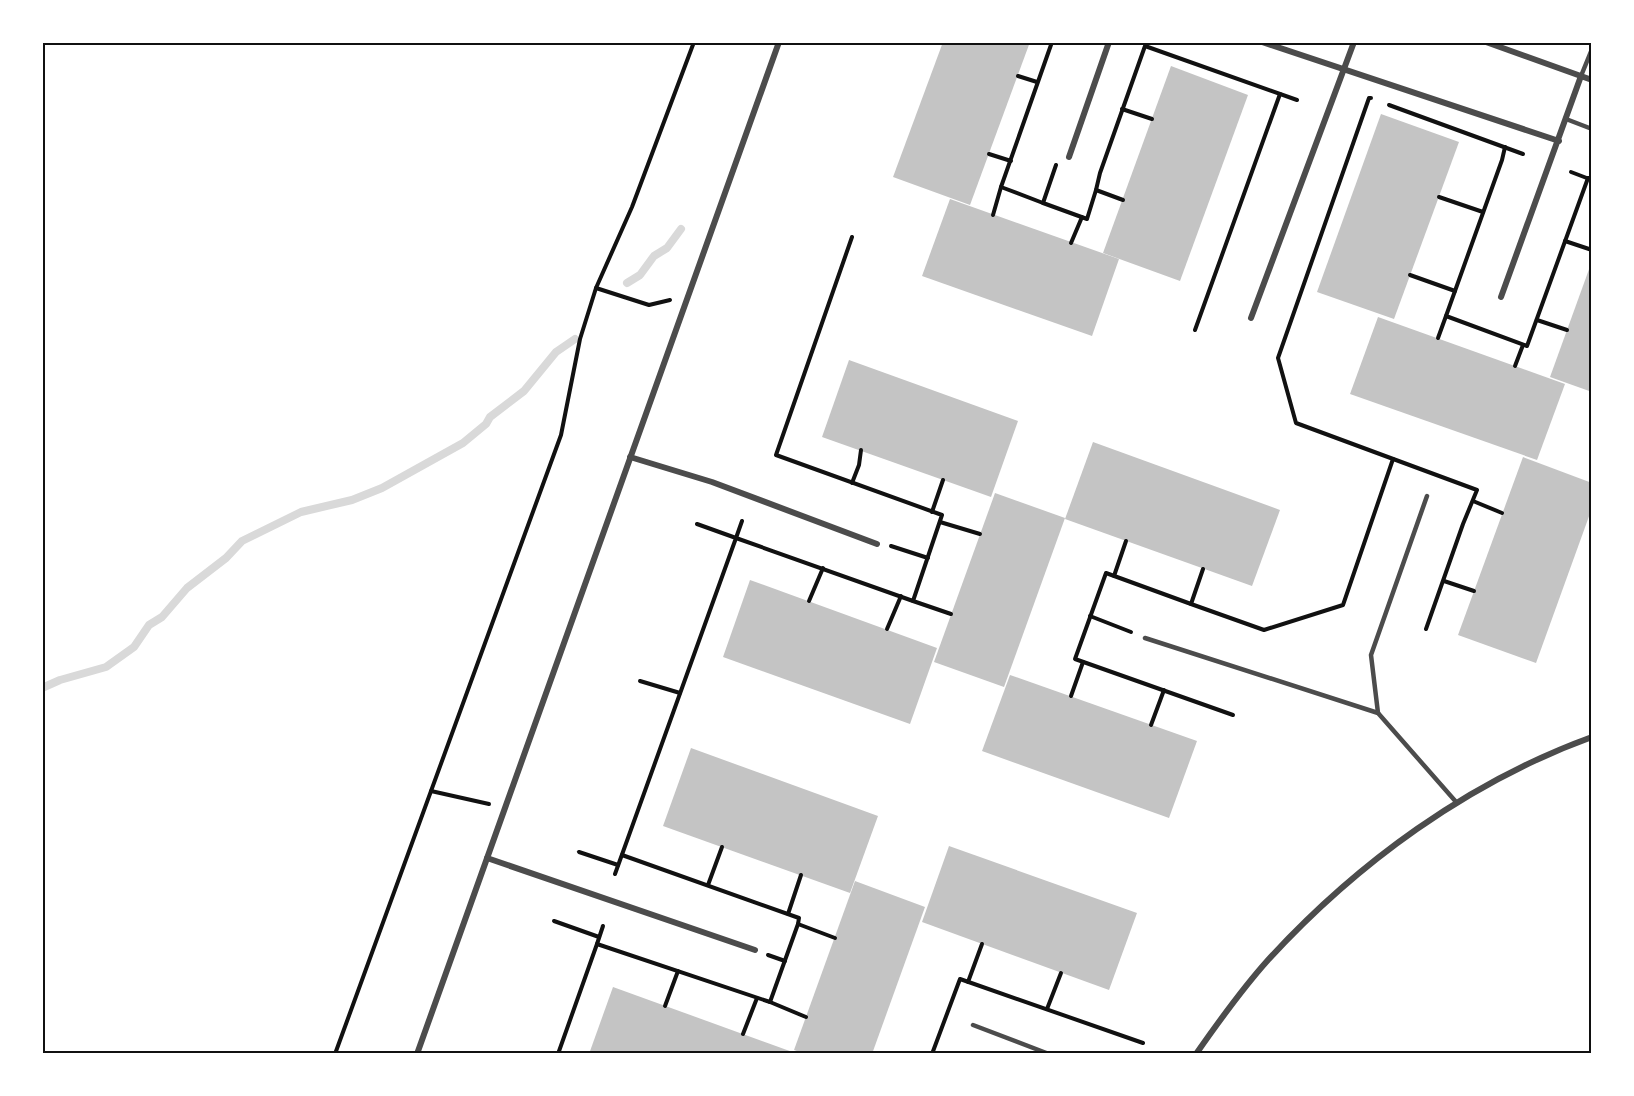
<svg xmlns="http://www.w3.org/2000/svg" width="1634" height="1096" viewBox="0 0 1634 1096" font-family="Jost,sans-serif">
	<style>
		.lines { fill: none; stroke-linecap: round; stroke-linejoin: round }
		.stream { stroke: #d9d9d9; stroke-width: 8 }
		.building { fill: #c4c4c4 }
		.path { stroke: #111; stroke-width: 4 }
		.service { stroke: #4c4c4c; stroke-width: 4.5 }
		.minor { stroke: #4c4c4c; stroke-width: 6 }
		.neatline { fill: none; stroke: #111; stroke-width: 2 }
	</style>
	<rect width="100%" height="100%" fill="#fff"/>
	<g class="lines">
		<g class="stream">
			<polyline points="627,283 640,275 654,256 667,248 681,229"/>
			<polyline points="42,688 60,680 106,667 134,647 149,625 162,617 187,588 226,558 242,541 301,512 352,500 382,488 463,443 486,424 490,417 524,391 556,352 575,339"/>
		</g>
	</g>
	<g class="building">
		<polygon points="943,42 1030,42 970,205 893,177"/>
		<polygon points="1171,66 1248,95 1180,281 1103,253"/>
		<polygon points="1381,114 1459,142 1394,319 1317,292"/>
		<polygon points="950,199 1119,259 1092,336 922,276"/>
		<polygon points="1592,261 1592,392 1550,377"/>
		<polygon points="1378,317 1565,384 1537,460 1350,394"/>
		<polygon points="849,360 1018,421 991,497 822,437"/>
		<polygon points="1093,442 1280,510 1252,586 1065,519"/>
		<polygon points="1523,457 1592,483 1592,508 1536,663 1458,635"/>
		<polygon points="995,493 1065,518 1004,687 934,662"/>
		<polygon points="750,580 937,648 910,724 723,657"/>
		<polygon points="1010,675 1197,741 1169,818 982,751"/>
		<polygon points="691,748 878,816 850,893 663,826"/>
		<polygon points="949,846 1137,913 1109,990 922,922"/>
		<polygon points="855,881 925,907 872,1054 805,1054 794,1050"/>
		<polygon points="613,987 798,1054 589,1054"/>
	</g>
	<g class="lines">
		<g class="path">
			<polyline points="1018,76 1037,82"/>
			<polyline points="1371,98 1369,98 1278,358 1296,423 1477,490 1463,524 1426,629"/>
			<polyline points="1389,105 1523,154"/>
			<polyline points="1122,109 1152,119"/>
			<polyline points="1505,147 1502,160 1446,316 1527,346 1588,178"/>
			<polyline points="989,154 1011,161"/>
			<polyline points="1056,165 1043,203 1087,219 1096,190 1100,173 1145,46 1297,100"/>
			<polyline points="1571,172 1592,180"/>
			<polyline points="1096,190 1123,200"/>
			<polyline points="1439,197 1483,212"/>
			<polyline points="1043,203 1001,187 1052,42"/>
			<polyline points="993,215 1001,187"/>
			<polyline points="1565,241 1592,250"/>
			<polyline points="1071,243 1082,217"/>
			<polyline points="1410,275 1455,291"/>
			<polyline points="596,288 649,305 670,300"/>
			<polyline points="1537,320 1567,330"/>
			<polyline points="1195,330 1280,94"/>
			<polyline points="1438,338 1446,316"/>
			<polyline points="1515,366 1523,345"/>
			<polyline points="852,483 859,465 861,450"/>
			<polyline points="1473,501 1502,513"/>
			<polyline points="932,512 943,480"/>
			<polyline points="742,521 736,538 913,601 942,515 776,455 852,237"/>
			<polyline points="940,522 980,534"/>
			<polyline points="891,546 928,558"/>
			<polyline points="1203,569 1191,604 1264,630 1343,605 1393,459"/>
			<polyline points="1114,576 1126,541"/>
			<polyline points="1444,581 1474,591"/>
			<polyline points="809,601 823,568"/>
			<polyline points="913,601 951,614"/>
			<polyline points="1191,604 1106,573 1075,659 1233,715"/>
			<polyline points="1090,616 1131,632"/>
			<polyline points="887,629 901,596"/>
			<polyline points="640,681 680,693"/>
			<polyline points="1071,696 1083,662"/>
			<polyline points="1151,725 1164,690"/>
			<polyline points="431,791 489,804"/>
			<polyline points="579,852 618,865"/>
			<polyline points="615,874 736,538 697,524"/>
			<polyline points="708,885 722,847"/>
			<polyline points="788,914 801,875"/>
			<polyline points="554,921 599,937"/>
			<polyline points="798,924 835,938"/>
			<polyline points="597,944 603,926"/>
			<polyline points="768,955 785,961"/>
			<polyline points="968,982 982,944"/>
			<polyline points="770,1002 806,1017"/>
			<polyline points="665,1006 678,971"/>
			<polyline points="1047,1009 1061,973"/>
			<polyline points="743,1034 757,998"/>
			<polyline points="335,1054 561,435 580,339 596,288 632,207 694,42"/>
			<polyline points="558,1054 597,944 770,1002 798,924 799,918 622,855"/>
			<polyline points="932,1054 960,979 1143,1043"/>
		</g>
		<g class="service">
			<polyline points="1581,76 1592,49"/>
			<polyline points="1566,119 1592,129"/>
			<polyline points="1145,638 1378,713 1457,803"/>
			<polyline points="1378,713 1371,655 1427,496"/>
			<polyline points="973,1025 1049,1054"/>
		</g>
		<g class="minor">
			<polyline points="1262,42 1559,141"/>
			<polyline points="1486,42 1592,80"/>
			<polyline points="1069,157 1109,42"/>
			<polyline points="1501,297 1581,76"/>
			<polyline points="1251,318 1354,42"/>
			<polyline points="630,457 712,482 877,544"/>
			<polyline points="487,858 755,950"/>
			<polyline points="417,1054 779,42"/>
			<path d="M1196,1054C1219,1021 1242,989 1268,960C1357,863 1468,782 1592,737"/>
		</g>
	</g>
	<rect width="1634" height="1096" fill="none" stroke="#ffffff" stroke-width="87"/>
	<rect x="44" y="44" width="1546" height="1008" class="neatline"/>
</svg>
